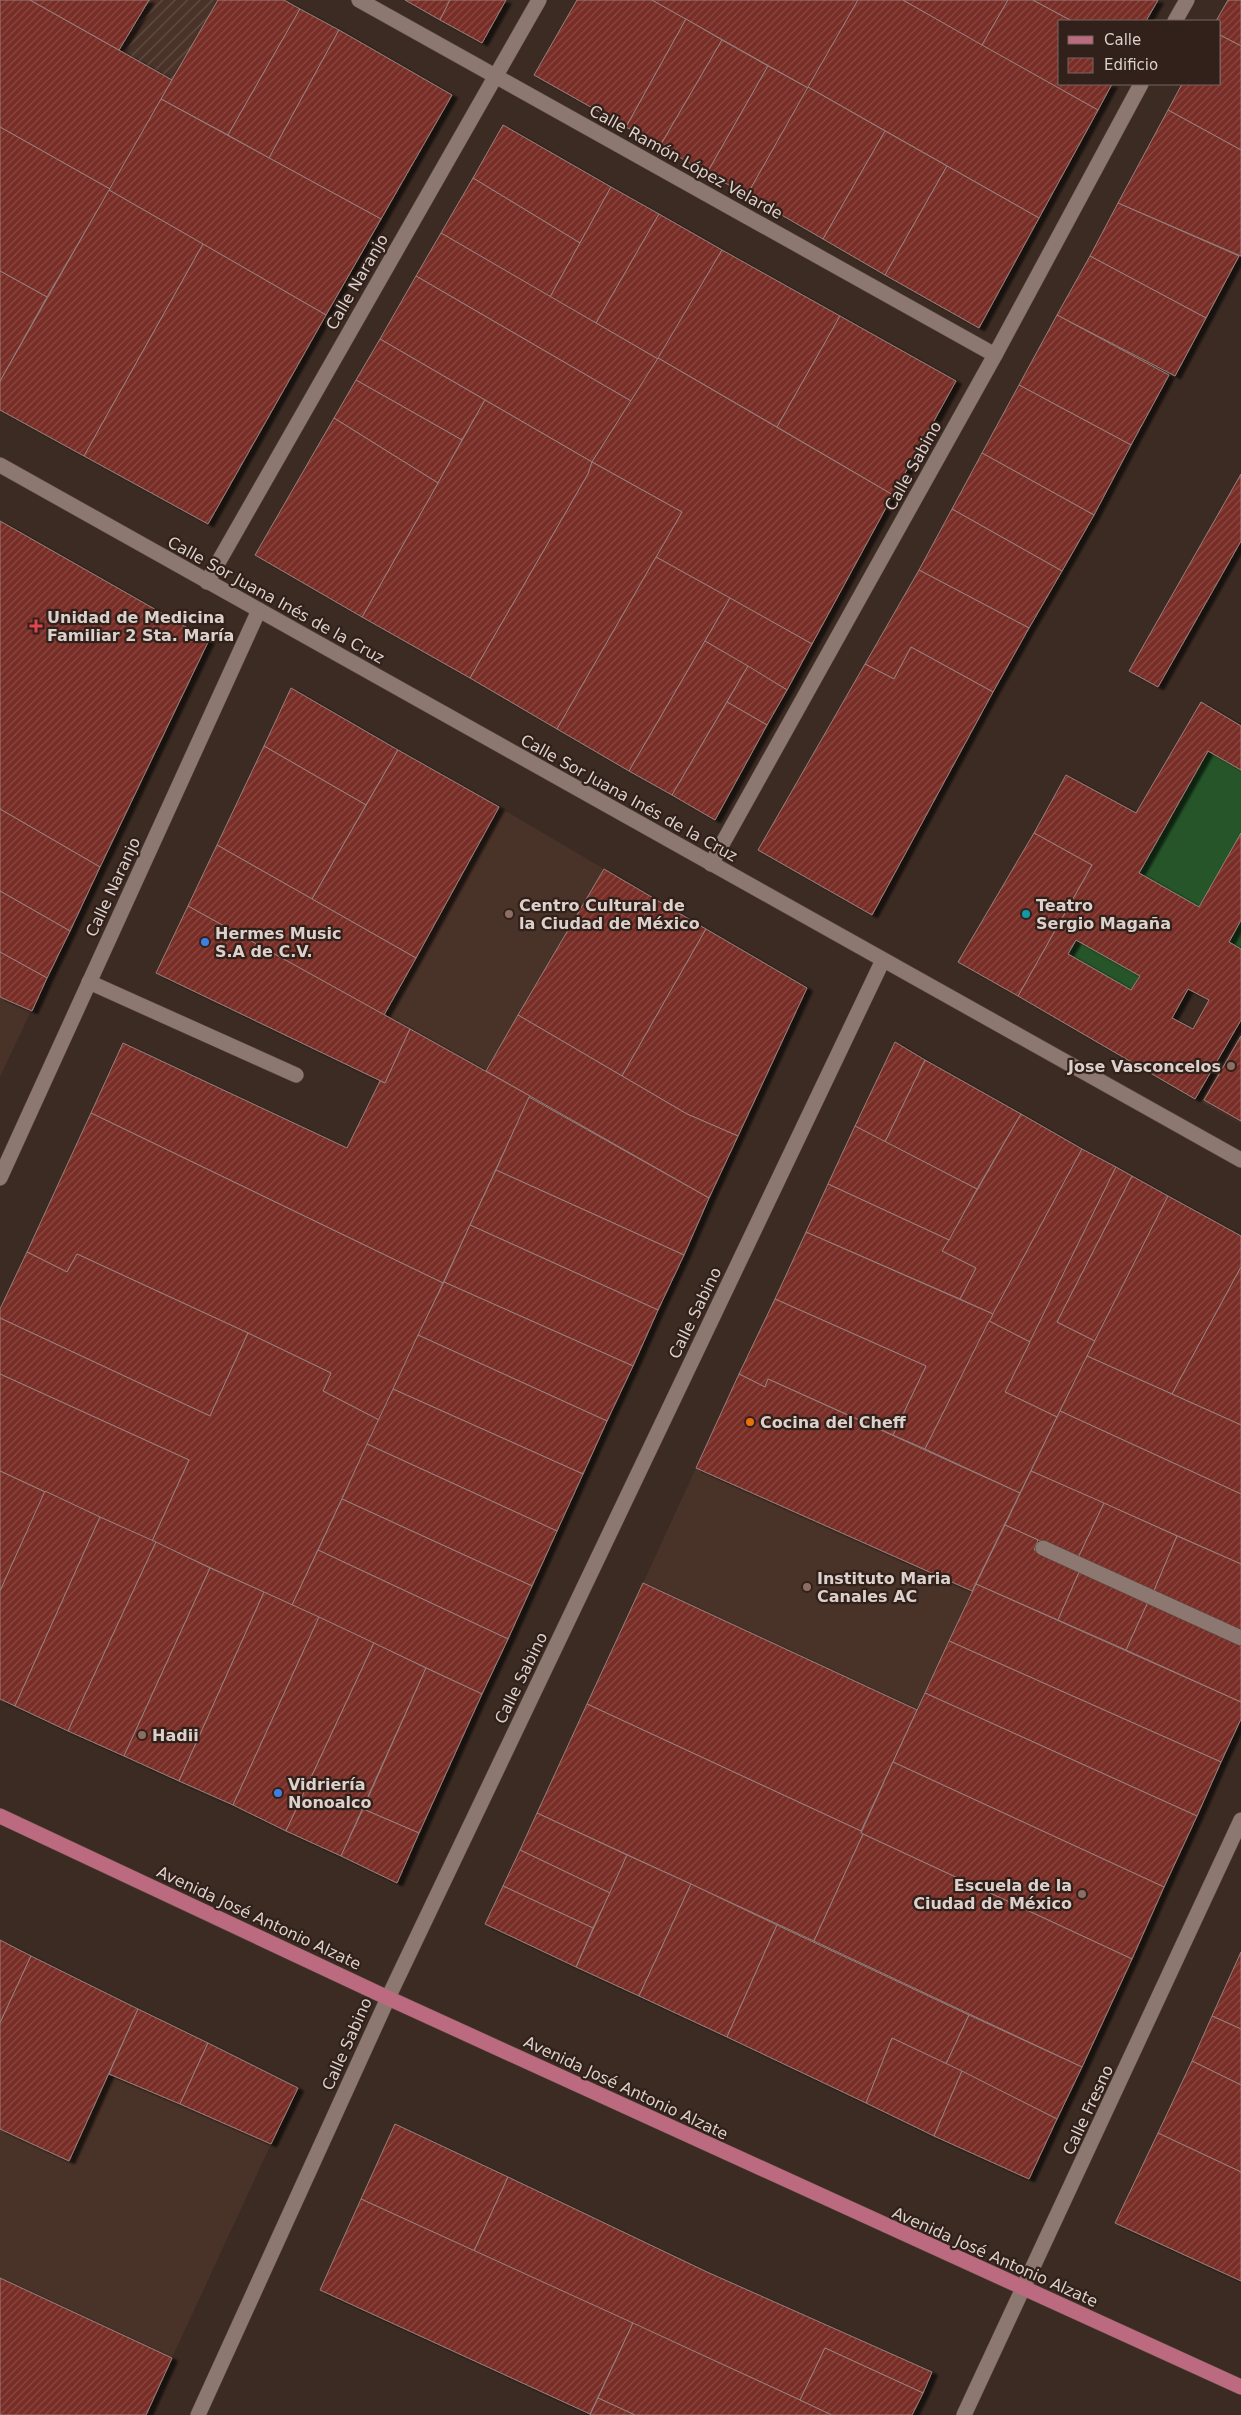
<svg xmlns="http://www.w3.org/2000/svg" width="1241" height="2415" viewBox="0 0 1241 2415" font-family="'DejaVu Sans',sans-serif">
	<style>
		.built { fill: #493228 }
		.industrial { fill: url(#industrial-furrows) }
		.garden { fill: #255528 }
		.building { fill: url(#building-hatch); stroke: #96807d; fill-rule: evenodd; filter: url(#shadow) }
		.lines { fill: none; stroke-linecap: round; stroke-linejoin: round }
		.lane-casing { stroke: #564842; stroke-width: 16 }
		.street-casing { stroke: #564842; stroke-width: 16 }
		.primary-casing { stroke: #564842; stroke-width: 16 }
		.lane { stroke: #8c7870; stroke-width: 15 }
		.street { stroke: #8c7870; stroke-width: 15 }
		.primary { stroke: #bc6a7f; stroke-width: 15 }
		.health-dot { fill: #e0444e; stroke: #31211a; stroke-width: 2 }
		.education-dot { fill: #8d6e63; stroke: #31211a; stroke-width: 2 }
		.culture-dot { fill: #0f9aa8; stroke: #31211a; stroke-width: 2 }
		.shop-dot { fill: #3f7fe0; stroke: #31211a; stroke-width: 2 }
		.food-dot { fill: #e8710a; stroke: #31211a; stroke-width: 2 }
		.labels { text-anchor: middle; dominant-baseline: central; stroke-width: 4.5; stroke-linejoin: round; paint-order: stroke }
		.street-label { font-size: 16px; fill: #dcd1cc; stroke: #31211a }
		.poi-label { font-size: 16px; font-weight: bold; fill: #dcd1cc; stroke: #31211a; text-anchor: start }
	</style>
	<defs>
		<pattern id="industrial-furrows" width="10" height="10" patternUnits="userSpaceOnUse" patternTransform="scale(1.25)"><rect width="10" height="10" fill="#493228"/><path d="M-1 1l2-2M0 10L10 0M9 11l2-2" fill="none" stroke="#634f46"/></pattern>
		<pattern id="building-hatch" width="6" height="6" patternUnits="userSpaceOnUse" patternTransform="scale(1.25)"><rect width="6" height="6" fill="#782d26"/><path d="M-1 1l2-2M0 6l6-6M5 7l2-2" fill="none" stroke="#8b4a44"/></pattern>
		<filter id="shadow"><feDropShadow dx="5.5" dy="3" stdDeviation="1" flood-color="#0009"/></filter>
	</defs>
	<rect width="100%" height="100%" fill="#3b2b23"/>
	<g class="built">
		<polygon points="499,807 604,869 486,1071 384,1015"/>
		<polygon points="0,997 31,1011 0,1077"/>
		<polygon points="1241,1031 1241,1124 1201,1102"/>
		<polygon points="696,1468 972,1591 917,1710 643,1583"/>
		<polygon points="109,2074 271,2144 172,2358 0,2278 0,2129 69,2161"/>
	</g>
	<polygon class="industrial" points="149,0 218,0 172,80 119,50"/>
	<g class="garden">
		<polygon points="1208,751 1241,770 1241,833 1199,907 1139,873"/>
		<polygon points="1241,920 1241,949 1229,942"/>
		<polygon points="1076,940 1140,976 1131,990 1068,954"/>
	</g>
	<g class="building">
		<polygon points="0,0 30,0 172,80 110,189 0,127"/>
		<polygon points="30,0 149,0 119,50"/>
		<polygon points="218,0 284,0 300,9 228,135 161,99"/>
		<polygon points="405,0 450,0 440,20"/>
		<polygon points="450,0 506,0 482,43 440,20"/>
		<polygon points="577,0 652,0 686,19 626,127 534,75"/>
		<polygon points="652,0 858,0 808,88"/>
		<polygon points="858,0 903,0 1098,110 1039,218 808,87"/>
		<polygon points="903,0 1008,0 982,45"/>
		<polygon points="1008,0 1033,0 1072,21 1060,21 1060,84 1112,84 1098,110 982,45"/>
		<polygon points="1033,0 1158,0 1146,21 1072,21"/>
		<polygon points="1228,0 1241,0 1241,46 1220,35 1220,21 1216,21"/>
		<polygon points="300,9 339,30 269,158 228,135"/>
		<polygon points="686,19 722,40 660,146 626,127"/>
		<polygon points="339,30 452,95 381,219 269,158"/>
		<polygon points="1220,35 1241,46 1241,150 1168,110 1182,84 1220,84"/>
		<polygon points="722,40 768,66 707,173 660,146"/>
		<polygon points="768,66 808,88 747,195 707,173"/>
		<polygon points="808,87 885,131 823,239 747,195"/>
		<polygon points="161,99 381,219 326,315 109,190"/>
		<polygon points="1168,110 1241,150 1241,256 1118,203"/>
		<polygon points="503,125 611,187 580,243 473,178"/>
		<polygon points="0,127 110,189 47,297 0,271"/>
		<polygon points="885,131 947,166 885,275 823,239"/>
		<polygon points="947,166 1039,218 979,328 885,275"/>
		<polygon points="473,178 580,243 550,297 441,233"/>
		<polygon points="611,187 659,214 596,323 550,297"/>
		<polygon points="109,190 203,244 84,456 0,410 0,381"/>
		<polygon points="1118,203 1239,256 1206,318 1090,256"/>
		<polygon points="659,214 722,250 658,359 596,323"/>
		<polygon points="441,233 658,359 631,401 416,276"/>
		<polygon points="203,244 326,315 208,524 84,456"/>
		<polygon points="722,250 840,316 777,427 658,358"/>
		<polygon points="1090,256 1206,318 1175,376 1057,315"/>
		<polygon points="0,271 47,297 0,381"/>
		<polygon points="416,276 631,401 592,462 380,339"/>
		<polygon points="1057,315 1169,375 1131,445 1019,385"/>
		<polygon points="840,316 956,381 893,495 777,427"/>
		<polygon points="380,339 485,400 462,440 356,380"/>
		<polygon points="658,358 893,495 812,644 656,557 682,512 592,462"/>
		<polygon points="356,380 462,440 438,483 334,418"/>
		<polygon points="1019,385 1131,445 1094,515 982,453"/>
		<polygon points="485,400 592,462 588,474 470,678 362,617"/>
		<polygon points="334,418 438,483 362,617 255,555"/>
		<polygon points="982,453 1094,515 1062,571 952,509"/>
		<polygon points="592,462 682,512 557,729 470,678 588,474"/>
		<polygon points="1241,474 1241,541 1158,687 1129,671"/>
		<polygon points="952,509 1062,571 1029,628 919,570"/>
		<polygon points="0,521 209,640 100,867 0,809"/>
		<polygon points="656,557 730,598 629,771 557,729"/>
		<polygon points="919,570 1029,628 993,692 911,647 894,679 865,664"/>
		<polygon points="730,598 812,644 787,690 705,641"/>
		<polygon points="705,641 748,666 672,795 629,771"/>
		<polygon points="911,647 993,692 872,915 758,850 865,664 894,679"/>
		<polygon points="748,666 787,690 767,725 727,702"/>
		<polygon points="291,688 398,750 366,805 264,746"/>
		<polygon points="727,702 767,725 715,820 672,795"/>
		<path d="M1201,702L1241,726V770L1208,751L1139,873L1199,907L1241,833V920L1229,942L1241,949V1020L1195,1099L1018,996L1092,865L1034,833L1066,775L1136,813ZM1076,940L1140,976L1131,990L1068,954ZM1188,989L1209,1000L1193,1029L1172,1018Z"/>
		<polygon points="264,746 366,805 312,899 217,845"/>
		<polygon points="398,750 499,807 416,958 312,899"/>
		<polygon points="0,809 100,867 70,931 0,891"/>
		<polygon points="1034,833 1092,865 1018,996 958,962"/>
		<polygon points="217,845 416,958 384,1015 188,906"/>
		<polygon points="604,869 706,929 622,1076 518,1015"/>
		<polygon points="0,891 70,931 47,978 0,952"/>
		<polygon points="188,906 410,1029 385,1083 156,973"/>
		<polygon points="706,929 807,988 738,1136 687,1114 622,1076"/>
		<polygon points="0,952 47,978 32,1011 0,997"/>
		<polygon points="518,1015 687,1114 738,1136 709,1198 486,1071"/>
		<polygon points="410,1029 530,1096 443,1283 91,1113 123,1043 347,1148 380,1081 385,1083"/>
		<polygon points="1241,1036 1241,1121 1204,1100"/>
		<polygon points="895,1042 925,1060 885,1142 855,1126"/>
		<polygon points="925,1060 1021,1114 977,1189 885,1142"/>
		<polygon points="529,1097 709,1198 684,1255 496,1170"/>
		<polygon points="91,1113 443,1283 379,1420 323,1391 331,1373 248,1333 77,1254 67,1272 27,1252"/>
		<polygon points="1021,1114 1082,1149 993,1314 960,1299 976,1268 942,1251"/>
		<polygon points="855,1126 977,1189 949,1240 828,1184"/>
		<polygon points="1082,1149 1116,1167 1030,1342 989,1321"/>
		<polygon points="1116,1167 1132,1176 1057,1322 1095,1341 1057,1417 1005,1392"/>
		<polygon points="496,1170 684,1255 658,1310 470,1225"/>
		<polygon points="1132,1176 1168,1196 1095,1341 1057,1322"/>
		<polygon points="828,1184 949,1240 942,1251 976,1268 960,1299 806,1232"/>
		<polygon points="1168,1196 1241,1236 1241,1267 1172,1394 1087,1356"/>
		<polygon points="470,1225 658,1310 633,1366 444,1282"/>
		<polygon points="806,1232 993,1314 925,1449 893,1435 926,1366 775,1299"/>
		<polygon points="27,1252 67,1272 77,1254 248,1333 210,1416 0,1318 0,1309"/>
		<polygon points="1241,1267 1241,1425 1172,1394"/>
		<polygon points="444,1282 633,1366 607,1421 418,1335"/>
		<polygon points="775,1299 926,1366 893,1435 768,1379 765,1387 739,1374"/>
		<polygon points="0,1318 210,1416 248,1333 331,1373 323,1391 379,1420 292,1605 152,1541 189,1460 0,1374"/>
		<polygon points="989,1321 1030,1342 1005,1392 1057,1417 1020,1493 925,1449"/>
		<polygon points="418,1335 607,1421 583,1474 393,1389"/>
		<polygon points="1087,1356 1241,1425 1241,1494 1060,1411"/>
		<polygon points="0,1374 189,1460 152,1541 0,1471"/>
		<polygon points="739,1374 765,1387 768,1379 1020,1493 972,1591 696,1468"/>
		<polygon points="393,1389 583,1474 557,1531 367,1444"/>
		<polygon points="1060,1411 1241,1494 1241,1564 1031,1471"/>
		<polygon points="367,1444 557,1531 532,1586 342,1499"/>
		<polygon points="0,1471 45,1492 0,1591"/>
		<polygon points="1031,1471 1104,1503 1078,1558 1005,1525"/>
		<polygon points="45,1491 100,1517 15,1706 0,1699 0,1591"/>
		<polygon points="342,1499 532,1586 508,1639 318,1550"/>
		<polygon points="1104,1503 1177,1536 1153,1593 1078,1558"/>
		<polygon points="100,1517 156,1542 68,1731 15,1706"/>
		<polygon points="1005,1525 1038,1540 1034,1550 1080,1570 1058,1620 976,1584"/>
		<polygon points="1177,1536 1241,1564 1241,1633 1153,1593"/>
		<polygon points="156,1542 210,1568 124,1756 68,1731"/>
		<polygon points="318,1550 508,1639 482,1694 292,1605"/>
		<polygon points="210,1568 264,1592 179,1781 124,1756"/>
		<polygon points="1080,1570 1148,1602 1126,1650 1058,1620"/>
		<polygon points="643,1583 917,1710 861,1831 587,1704"/>
		<polygon points="976,1584 1241,1702 1241,1719 1221,1762 949,1641"/>
		<polygon points="264,1592 319,1617 233,1805 179,1781"/>
		<polygon points="1148,1602 1241,1644 1241,1702 1126,1650"/>
		<polygon points="319,1617 374,1643 286,1831 233,1805"/>
		<polygon points="949,1641 1221,1762 1197,1816 925,1693"/>
		<polygon points="374,1643 426,1668 341,1856 286,1831"/>
		<polygon points="426,1668 482,1694 419,1833 363,1809"/>
		<polygon points="925,1693 1197,1816 1164,1887 893,1762"/>
		<polygon points="587,1704 861,1831 863,1834 814,1941 537,1813"/>
		<polygon points="893,1762 1164,1887 1132,1959 861,1833"/>
		<polygon points="363,1809 419,1833 397,1883 341,1856"/>
		<polygon points="537,1813 627,1855 610,1893 520,1850"/>
		<polygon points="863,1834 1132,1959 1082,2067 814,1941"/>
		<polygon points="520,1850 610,1893 593,1928 503,1886"/>
		<polygon points="627,1855 691,1884 639,1996 576,1967"/>
		<polygon points="691,1884 777,1925 727,2037 639,1996"/>
		<polygon points="503,1886 593,1928 576,1967 485,1924"/>
		<polygon points="777,1925 969,2015 946,2064 892,2038 866,2103 727,2037"/>
		<polygon points="0,1940 31,1956 0,2023"/>
		<polygon points="1241,1952 1241,2029 1212,2016"/>
		<polygon points="31,1956 138,2009 69,2161 0,2129 0,2023"/>
		<polygon points="138,2009 208,2043 180,2104 109,2074"/>
		<polygon points="969,2015 1082,2067 1057,2119 946,2064"/>
		<polygon points="1212,2016 1241,2029 1241,2085 1192,2061"/>
		<polygon points="892,2038 962,2071 934,2136 866,2103"/>
		<polygon points="208,2043 298,2088 271,2144 180,2104"/>
		<polygon points="1192,2061 1241,2085 1241,2172 1158,2133"/>
		<polygon points="962,2071 1057,2119 1029,2179 934,2136"/>
		<polygon points="395,2124 508,2177 474,2251 361,2199"/>
		<polygon points="1158,2133 1241,2172 1241,2281 1115,2223"/>
		<polygon points="508,2177 707,2272 932,2372 923,2393 825,2348 800,2400 474,2251"/>
		<polygon points="361,2199 633,2323 590,2414 320,2290"/>
		<polygon points="0,2278 172,2358 146,2415 0,2415"/>
		<polygon points="633,2323 800,2400 832,2415 635,2415 598,2398"/>
		<polygon points="825,2348 923,2393 912,2415 832,2415 800,2400"/>
		<polygon points="598,2398 635,2415 590,2415"/>
	</g>
	<g class="lines">
		<g class="lane-casing">
			<g id="lane">
				<polyline points="89,982 296,1075"/>
				<polyline points="1043,1548 1241,1638"/>
			</g>
		</g>
		<g class="street-casing">
			<g id="street">
				<polyline points="359,0 995,355"/>
				<polyline points="1175,21 1187,0"/>
				<polyline points="0,465 1241,1160"/>
				<polyline points="207,582 539,0"/>
				<polyline points="711,864 995,355 1141,84"/>
				<polyline points="0,1178 259,610"/>
				<polyline points="198,2415 388,1998 883,960"/>
				<polyline points="964,2415 1241,1820"/>
			</g>
		</g>
		<g class="primary-casing">
			<polyline id="primary" points="0,1816 388,1998 1241,2387"/>
		</g>
		<use href="#lane" class="lane"/>
		<use href="#street" class="street"/>
		<use href="#primary" class="primary"/>
	</g>
	<path class="health-dot" d="M33.5 618.5h5v5h5v5h-5v5h-5v-5h-5v-5h5z"/>
	<g class="education-dot">
		<circle cx="509" cy="914" r="5"/>
		<circle cx="1231" cy="1066" r="5"/>
		<circle cx="807" cy="1587" r="5"/>
		<circle cx="142" cy="1735" r="5"/>
		<circle cx="1082" cy="1894" r="5"/>
	</g>
	<circle class="culture-dot" cx="1026" cy="914" r="5"/>
	<g class="shop-dot">
		<circle cx="205" cy="942" r="5"/>
		<circle cx="278" cy="1793" r="5"/>
	</g>
	<circle class="food-dot" cx="750" cy="1422" r="5"/>
	<g class="labels">
		<g class="street-label">
			<text transform="translate(686 162) rotate(29)">Calle Ramón López Velarde</text>
			<text transform="translate(357 282) rotate(-60)">Calle Naranjo</text>
			<text transform="translate(913 466) rotate(-61)">Calle Sabino</text>
			<text transform="translate(276 600) rotate(29)">Calle Sor Juana Inés de la Cruz</text>
			<text transform="translate(629 798) rotate(29)">Calle Sor Juana Inés de la Cruz</text>
			<text transform="translate(113 887) rotate(-65)">Calle Naranjo</text>
			<text transform="translate(695 1313) rotate(-64)">Calle Sabino</text>
			<text transform="translate(521 1678) rotate(-64)">Calle Sabino</text>
			<text transform="translate(259 1918) rotate(25)">Avenida José Antonio Alzate</text>
			<text transform="translate(347 2044) rotate(-66)">Calle Sabino</text>
			<text transform="translate(626 2088) rotate(25)">Avenida José Antonio Alzate</text>
			<text transform="translate(1088 2110) rotate(-65)">Calle Fresno</text>
			<text transform="translate(995 2257) rotate(24)">Avenida José Antonio Alzate</text>
		</g>
		<g class="poi-label">
			<text x="47" y="617">Unidad de Medicina<tspan x="47" dy="18">Familiar 2 Sta. María</tspan></text>
			<text x="519" y="905">Centro Cultural de<tspan x="519" dy="18">la Ciudad de México</tspan></text>
			<text x="1036" y="905">Teatro<tspan x="1036" dy="18">Sergio Magaña</tspan></text>
			<text x="215" y="933">Hermes Music<tspan x="215" dy="18">S.A de C.V.</tspan></text>
			<text x="1221" y="1066" text-anchor="end">Jose Vasconcelos</text>
			<text x="760" y="1422">Cocina del Cheff</text>
			<text x="817" y="1578">Instituto Maria<tspan x="817" dy="18">Canales AC</tspan></text>
			<text x="152" y="1735">Hadii</text>
			<text x="288" y="1784">Vidriería<tspan x="288" dy="18">Nonoalco</tspan></text>
			<text x="1072" y="1885" text-anchor="end">Escuela de la<tspan x="1072" dy="18">Ciudad de México</tspan></text>
		</g>
	</g>
	<rect x="1058" y="20" width="162" height="65" fill="#31211a" stroke="#756761"/>
	<rect x="1068" y="36" width="25" height="8" fill="#bc6a7f" stroke="#756761"/>
	<text x="1104" y="45" font-size="15" fill="#dcd1cc">Calle</text>
	<rect x="1068" y="58" width="25" height="15" fill="url(#building-hatch)" stroke="#756761"/>
	<text x="1104" y="70" font-size="15" fill="#dcd1cc">Edificio</text>
</svg>
